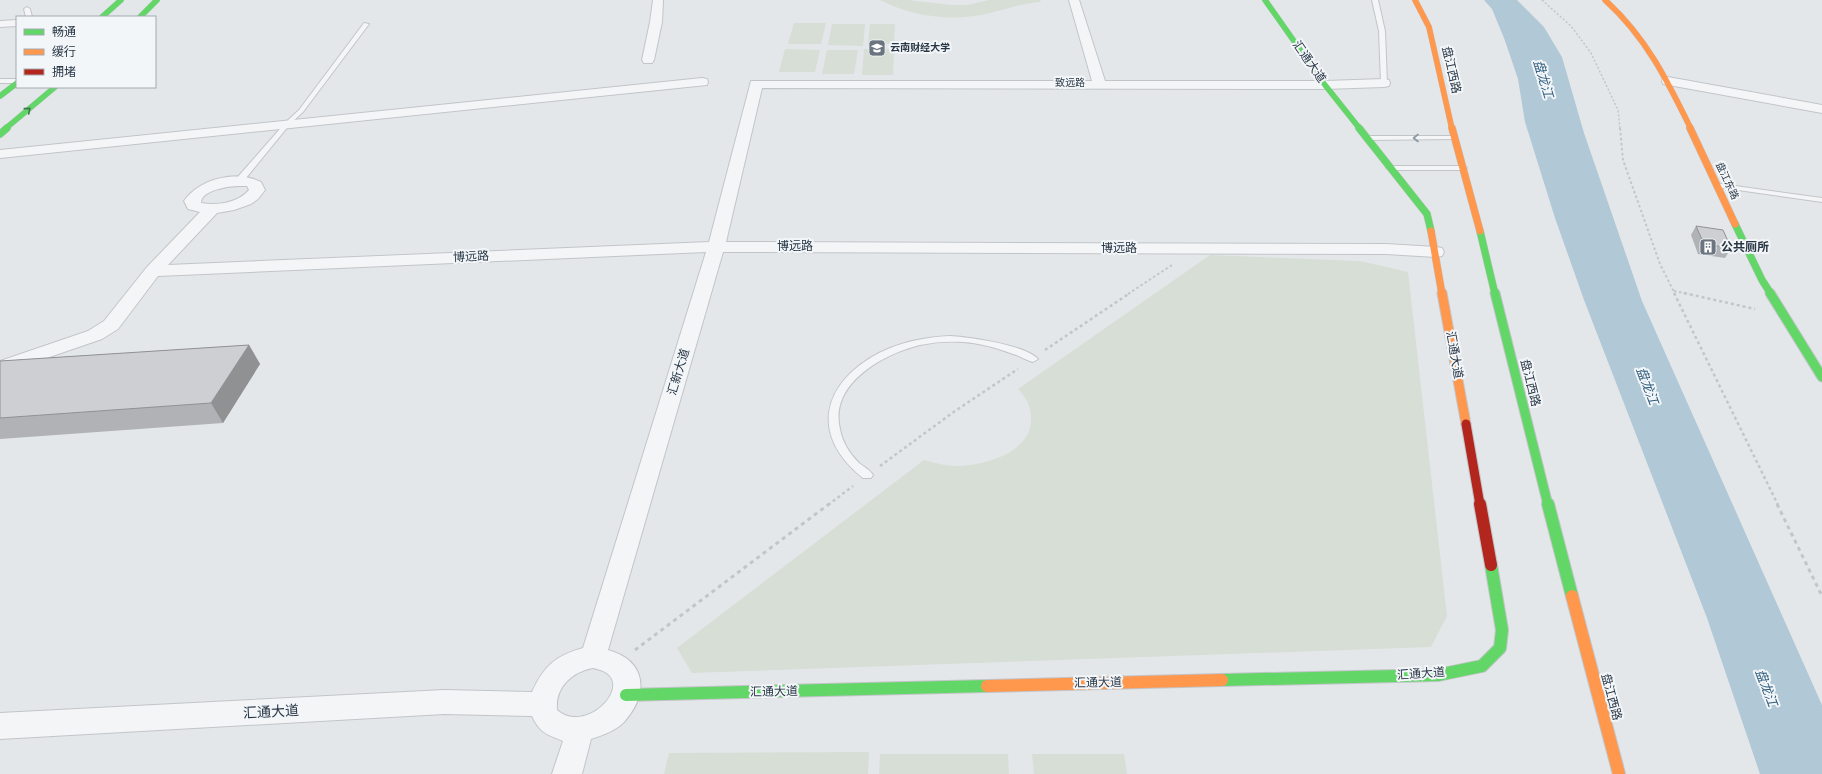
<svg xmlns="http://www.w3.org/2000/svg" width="1822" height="774" viewBox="0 0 1822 774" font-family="'Sofia Sans Condensed','Noto Sans SC',sans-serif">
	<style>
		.green { fill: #d6ded5 }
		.water { fill: #b1c8d6 }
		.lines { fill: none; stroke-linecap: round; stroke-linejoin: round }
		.lane-casing { stroke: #c2c5c8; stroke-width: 2 }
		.street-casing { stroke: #c2c5c8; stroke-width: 2 }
		.fast-far3-casing { stroke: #c2c5c8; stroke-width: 6 }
		.fast-far2-casing { stroke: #c2c5c8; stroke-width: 8 }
		.fast-far1-casing { stroke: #c2c5c8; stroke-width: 11 }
		.fast-casing { stroke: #c2c5c8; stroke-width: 14 }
		.slow-far3-casing { stroke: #c2c5c8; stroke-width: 6 }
		.slow-far2-casing { stroke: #c2c5c8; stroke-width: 8 }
		.slow-far1-casing { stroke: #c2c5c8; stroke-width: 11 }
		.slow-casing { stroke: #c2c5c8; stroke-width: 14 }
		.jam-far1-casing { stroke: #c2c5c8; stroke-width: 11 }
		.jam-casing { stroke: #c2c5c8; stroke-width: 14 }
		.path-far3 { stroke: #c2c6c9; stroke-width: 1.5; stroke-dasharray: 2 2; stroke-linecap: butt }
		.path-far2 { stroke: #c2c6c9; stroke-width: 2; stroke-dasharray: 2.5 2.5; stroke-linecap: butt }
		.path-far1 { stroke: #c2c6c9; stroke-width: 2.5; stroke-dasharray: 3 3; stroke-linecap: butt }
		.path { stroke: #c2c6c9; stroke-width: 3; stroke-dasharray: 4 4; stroke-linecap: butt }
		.lane { fill: #f4f5f7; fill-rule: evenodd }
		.street { fill: #f4f5f7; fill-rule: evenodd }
		.fast-far3 { stroke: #63d668; stroke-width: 5.5 }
		.fast-far2 { stroke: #63d668; stroke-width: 7 }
		.fast-far1 { stroke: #63d668; stroke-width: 9 }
		.fast { stroke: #63d668; stroke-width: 12 }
		.slow-far3 { stroke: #ff974d; stroke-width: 5.5 }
		.slow-far2 { stroke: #ff974d; stroke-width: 7 }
		.slow-far1 { stroke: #ff974d; stroke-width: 9 }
		.slow { stroke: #ff974d; stroke-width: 12 }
		.jam-far1 { stroke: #b3261e; stroke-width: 9 }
		.jam { stroke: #b3261e; stroke-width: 12 }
		.wall { fill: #b0b2b5 }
		.shaded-wall { fill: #909193 }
		.building { fill: #cdcfd2; stroke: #909193 }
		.oneway { stroke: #407753 }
		.oneway2 { stroke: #8e969e }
		.labels { text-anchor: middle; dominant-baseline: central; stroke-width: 4; stroke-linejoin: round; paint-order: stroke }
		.far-poi-label { font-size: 10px; font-weight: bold; fill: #293745; stroke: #f3f6f9; text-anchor: start }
		.far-street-label { font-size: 10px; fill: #293745; stroke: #f3f6f9 }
		.street-label { font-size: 12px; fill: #293745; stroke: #f3f6f9 }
		.poi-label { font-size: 12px; font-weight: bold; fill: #293745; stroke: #f3f6f9; text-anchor: start }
		.water-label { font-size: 13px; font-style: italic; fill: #2f5c7d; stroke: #f3f6f9 }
		.near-street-label { font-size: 14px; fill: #293745; stroke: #f3f6f9 }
	</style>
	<rect width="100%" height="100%" fill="#e4e7ea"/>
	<g class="green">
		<path d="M880,0H908L951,5H968L989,0H1040L1041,2C1021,3 1009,9 990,13C954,22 913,17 880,0Z"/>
		<polygon points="794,23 826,23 821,44 788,44"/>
		<polygon points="832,24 865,24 863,46 828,45"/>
		<polygon points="870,24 895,24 894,44 868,44"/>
		<polygon points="785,49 820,50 815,72 779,72"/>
		<polygon points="864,49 894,49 893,75 862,75"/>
		<polygon points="827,50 858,50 854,74 822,74"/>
		<path d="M1210,255L1360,261L1408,272L1447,616L1431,647L692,673L677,648L924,460C935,463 946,466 957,466C984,465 1028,454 1031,422C1032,409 1027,398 1018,389Z"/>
		<polygon points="869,752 868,774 664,774 669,753"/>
		<polygon points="880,754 1008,754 1009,774 879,774"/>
		<polygon points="1032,754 1124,754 1127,774 1034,774"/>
	</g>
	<polygon class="water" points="1484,0 1517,0 1544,27 1562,57 1584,133 1642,301 1822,705 1822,774 1760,774 1707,618 1584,300 1555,218 1525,122 1518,79 1504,38 1492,9"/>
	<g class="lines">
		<g class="lane-casing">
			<g id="lane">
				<polygon points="1372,0 1378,0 1385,31 1387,83 1384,85 1381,83 1379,31"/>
				<polygon points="27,7 30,9 32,17 26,17 24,9"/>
				<polygon points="364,23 369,24 303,112 290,124 242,183 236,183 236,179 286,122 299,110"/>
				<rect x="0" y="79" width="17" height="4"/>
				<polygon points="1455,136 1457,137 1457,139 1367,140 1363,138 1367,136"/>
				<polygon points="1387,166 1463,166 1467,168 1463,170 1390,170 1386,168"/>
				<polygon points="1714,183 1822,198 1822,202 1717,187 1714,187"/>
				<path d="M950,336C969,337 1026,345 1038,359L1033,362C1026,360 1020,356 1013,354C997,348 980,343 963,342C949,341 934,342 920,345C884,354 829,383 840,429C842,442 850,454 859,463C864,467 870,470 873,475L871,478H863C809,435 822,383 879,353C901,342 926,337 950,336Z"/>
			</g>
		</g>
		<g class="street-casing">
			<g id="street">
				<polygon points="653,0 663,0 662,22 654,60 652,63 644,63 642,60 650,22"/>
				<path d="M1069,0H1079L1105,81H1325L1384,79L1389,80L1390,83L1389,86L1384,87L1325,89L762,88L726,242L1386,244L1436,247L1442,248L1444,252L1442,256L1436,257L1386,254L723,252L608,650C647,661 649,694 624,722C615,731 603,735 591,739L582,774H552L563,741C546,734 540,733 532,716L444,714L0,739V713L444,690L532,692C544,666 555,656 583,648L706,252L158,276L118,329L102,339L0,374V361L88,331L104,321L147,267L200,212L188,209L184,201C200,178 237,170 261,182L265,190L258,199L251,204L234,210L217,213L168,265L709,242L751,81H1092ZM239,186H247L249,190C238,203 217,206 201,203C201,190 229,186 239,186ZM593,668C597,669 602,670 605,672C632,687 586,735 557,710C555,687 572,672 593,668Z"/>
				<polygon points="17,20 17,26 0,27 0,21"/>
				<polygon points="1668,77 1822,105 1822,113 1663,84 1662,81 1663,78"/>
				<polygon points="702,78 707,79 708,82 707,85 0,158 0,150"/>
			</g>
		</g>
		<g class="fast-far3-casing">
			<g id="fast-far3">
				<polyline points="1265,0 1325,85 1360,129"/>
				<polyline points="102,17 121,0"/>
				<polyline points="140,17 157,0"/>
				<polyline points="0,96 17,83"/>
				<polyline points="5,129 55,87"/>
			</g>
		</g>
		<g class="fast-far2-casing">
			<g id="fast-far2">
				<polyline points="1359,128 1427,214 1431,231"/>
				<polyline points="0,134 7,128"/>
				<polyline points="1735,224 1762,280 1771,294"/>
				<polyline points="1480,231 1495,294"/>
			</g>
		</g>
		<g class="fast-far1-casing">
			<g id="fast-far1">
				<polyline points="1495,293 1548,505"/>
				<polyline points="1770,293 1822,377"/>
			</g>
		</g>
		<g class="fast-casing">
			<g id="fast">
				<polyline points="1548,504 1572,596"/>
				<polyline points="1222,680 1438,675 1482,666 1500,648 1502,630 1491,565"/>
				<polyline points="626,695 987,686"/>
			</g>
		</g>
		<g class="slow-far3-casing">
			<g id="slow-far3">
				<polyline points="1415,0 1429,27 1452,129"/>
				<path d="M1605,0C1646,37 1667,80 1691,129"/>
			</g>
		</g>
		<g class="slow-far2-casing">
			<g id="slow-far2">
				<polyline points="1452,128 1480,231"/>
				<polyline points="1690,128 1735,224"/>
				<polyline points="1431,231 1442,294"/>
			</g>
		</g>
		<g class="slow-far1-casing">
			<polyline id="slow-far1" points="1442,293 1466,424"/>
		</g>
		<g class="slow-casing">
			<g id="slow">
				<polyline points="1572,596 1619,774"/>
				<polyline points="987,686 1222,680"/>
			</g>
		</g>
		<g class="jam-far1-casing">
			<polyline id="jam-far1" points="1466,424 1480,505"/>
		</g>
		<g class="jam-casing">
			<polyline id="jam" points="1480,504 1491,565"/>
		</g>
		<polyline class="path-far3" points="1542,0 1571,26 1591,53 1618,110 1620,129"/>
		<g class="path-far2">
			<polyline points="1620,128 1623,160 1660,264 1675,294"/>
			<polyline points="1674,291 1689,294"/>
			<polyline points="1128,294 1172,265"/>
		</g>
		<g class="path-far1">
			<polyline points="1674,293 1778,505"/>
			<polyline points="1684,293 1755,309"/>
			<polyline points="1045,350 1130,293"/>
			<polyline points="880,466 955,411 1018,369"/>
			<polyline points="828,505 853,486"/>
		</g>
		<g class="path">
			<polyline points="1777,504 1822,596"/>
			<polyline points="635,650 829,504"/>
		</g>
		<use href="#lane" class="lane"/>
		<use href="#street" class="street"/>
		<use href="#fast-far3" class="fast-far3"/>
		<use href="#fast-far2" class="fast-far2"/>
		<use href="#fast-far1" class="fast-far1"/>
		<use href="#fast" class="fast"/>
		<use href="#slow-far3" class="slow-far3"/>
		<use href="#slow-far2" class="slow-far2"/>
		<use href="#slow-far1" class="slow-far1"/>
		<use href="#slow" class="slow"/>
		<use href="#jam-far1" class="jam-far1"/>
		<use href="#jam" class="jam"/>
	</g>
	<g class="wall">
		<polygon points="1696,226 1731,248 1725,258 1698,254 1691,235"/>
		<polygon points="249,345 260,364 223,423 0,439 0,361"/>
	</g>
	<polygon class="shaded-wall" points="249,345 260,364 223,423 211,403"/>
	<g class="building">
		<polygon points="1696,226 1723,230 1731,248 1704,244"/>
		<polygon points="249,345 211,403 0,418 0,361"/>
	</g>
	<defs><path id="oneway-chevron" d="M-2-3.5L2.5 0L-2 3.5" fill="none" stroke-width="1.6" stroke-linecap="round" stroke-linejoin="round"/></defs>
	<use class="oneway" href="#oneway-chevron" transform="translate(28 110) rotate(-40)"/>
	<use class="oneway2" href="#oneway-chevron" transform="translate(1416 138) rotate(-180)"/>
	<defs>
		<g id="school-square" transform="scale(0.9)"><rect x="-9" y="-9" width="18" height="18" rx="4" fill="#6a757f" stroke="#f3f6f9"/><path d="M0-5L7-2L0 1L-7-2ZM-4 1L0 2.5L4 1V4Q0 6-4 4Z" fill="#fff"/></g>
		<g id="building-square" transform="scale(0.9)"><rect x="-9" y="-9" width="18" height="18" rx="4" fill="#6a757f" stroke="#f3f6f9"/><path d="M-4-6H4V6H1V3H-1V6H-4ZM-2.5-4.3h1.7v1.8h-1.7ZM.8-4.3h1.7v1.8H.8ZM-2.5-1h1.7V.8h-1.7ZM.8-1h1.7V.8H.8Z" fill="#fff"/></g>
	</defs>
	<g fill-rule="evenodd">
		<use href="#school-square" x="877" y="48"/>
		<use href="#building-square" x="1708" y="247"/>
	</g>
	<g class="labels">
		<g class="far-poi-label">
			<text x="890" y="48">云南财经大学</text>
		</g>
		<g class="far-street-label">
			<text x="1070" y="83">致远路</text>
			<text transform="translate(1727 181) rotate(65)">盘江东路</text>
		</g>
		<g class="street-label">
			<text transform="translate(1309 62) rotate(55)">汇通大道</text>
			<text transform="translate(1451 70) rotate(77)">盘江西路</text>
			<text x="795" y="246">博远路</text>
			<text x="1119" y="248">博远路</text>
			<text transform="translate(471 257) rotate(-3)">博远路</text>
			<text transform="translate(1454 355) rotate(80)">汇通大道</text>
			<text transform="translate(679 372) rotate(-73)">汇新大道</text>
			<text transform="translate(1530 383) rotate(76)">盘江西路</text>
			<text transform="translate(1421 674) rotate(-4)">汇通大道</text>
			<text transform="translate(1098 683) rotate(-1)">汇通大道</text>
			<text transform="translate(774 692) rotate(-1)">汇通大道</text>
			<text transform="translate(1611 697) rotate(75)">盘江西路</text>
		</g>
		<g class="poi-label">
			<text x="1721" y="247">公共厕所</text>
		</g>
		<g class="water-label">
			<text transform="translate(1543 79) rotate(73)">盘龙江</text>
			<text transform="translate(1647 386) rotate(69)">盘龙江</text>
			<text transform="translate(1766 688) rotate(69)">盘龙江</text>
		</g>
		<g class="near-street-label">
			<text transform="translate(271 712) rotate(-3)">汇通大道</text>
		</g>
	</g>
	<rect x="16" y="16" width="140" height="72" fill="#f3f6f9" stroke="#a2aab1"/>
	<rect x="24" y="29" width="20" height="6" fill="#63d668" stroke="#a2aab1"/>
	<text x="52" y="36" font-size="12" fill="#293745">畅通</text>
	<rect x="24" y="49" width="20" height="6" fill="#ff974d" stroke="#a2aab1"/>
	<text x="52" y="56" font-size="12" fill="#293745">缓行</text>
	<rect x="24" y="69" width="20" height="6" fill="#b3261e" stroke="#a2aab1"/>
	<text x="52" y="76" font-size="12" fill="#293745">拥堵</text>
</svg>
